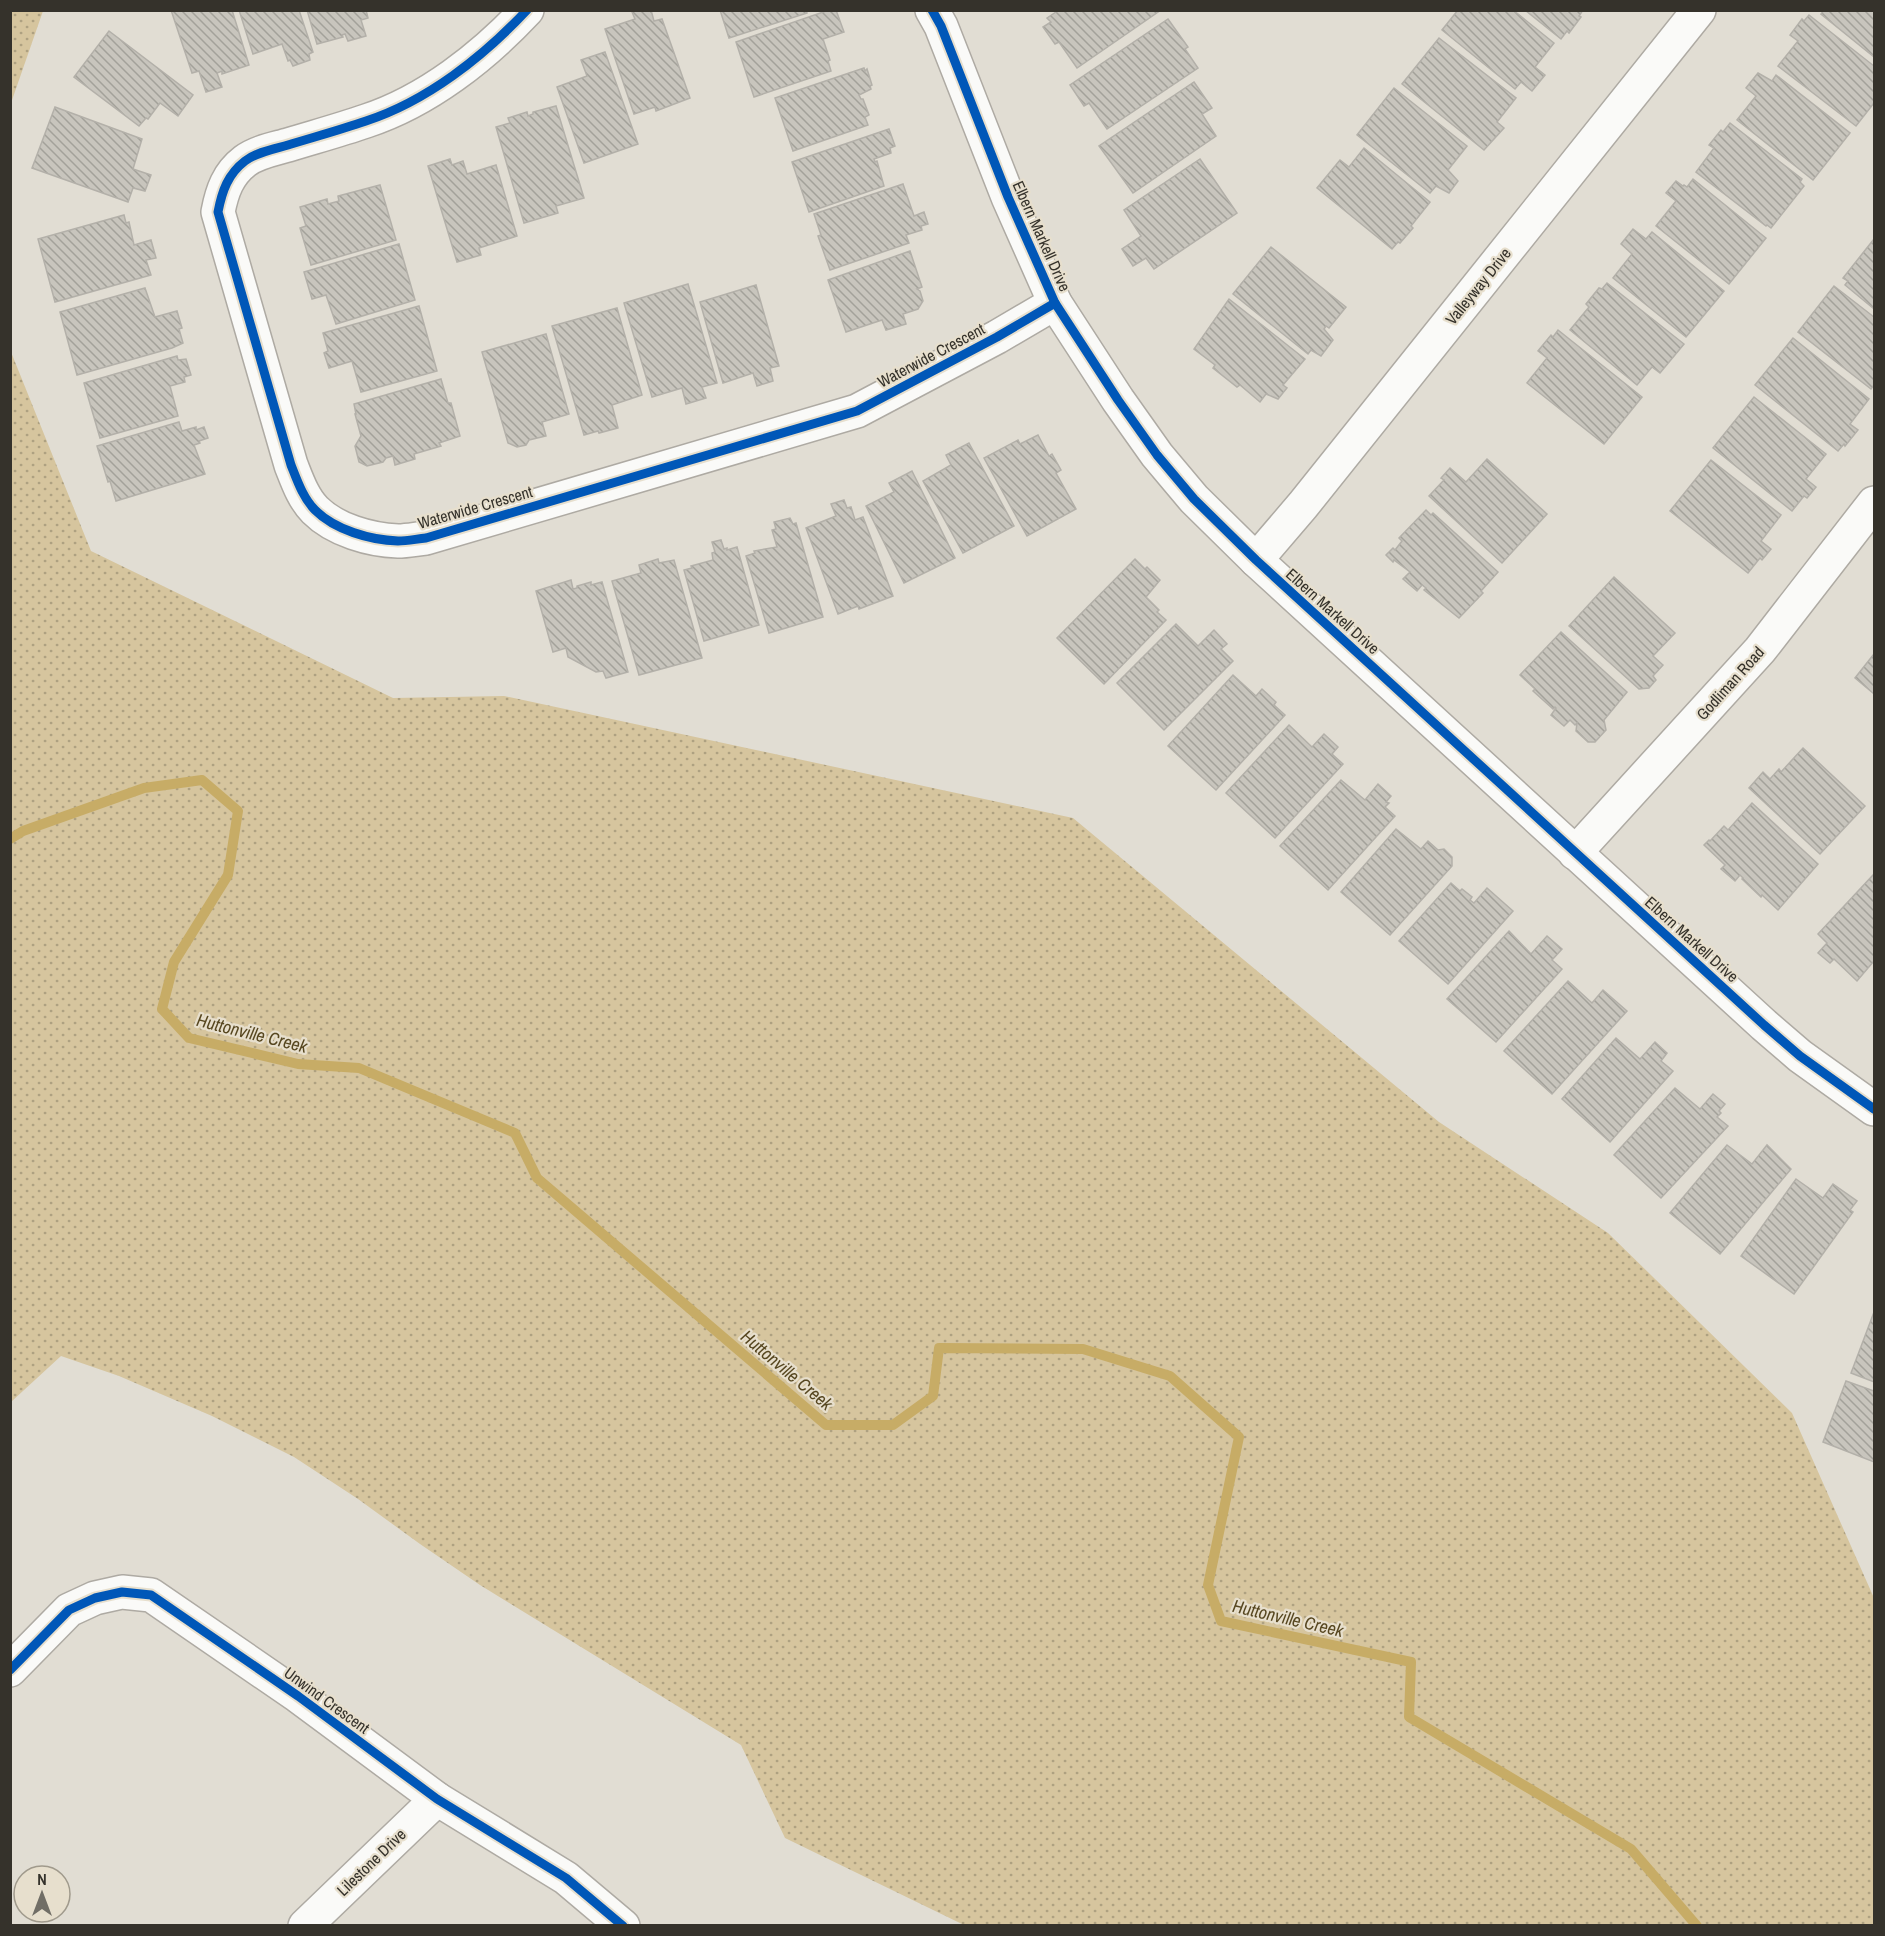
<svg xmlns="http://www.w3.org/2000/svg" width="1885" height="1936" viewBox="0 0 1885 1936" font-family="'Archivo Narrow',sans-serif">
	<style>
		.park { fill: url(#park-dots) }
		.lines { fill: none; stroke-linecap: round; stroke-linejoin: round }
		.stream { stroke: #c7ac66; stroke-width: 10 }
		.building { fill: url(#building-back-hatch); stroke: #b3b0a9; stroke-width: 1.5 }
		.minor-casing { stroke: #aeaaa3; stroke-width: 36 }
		.minor { stroke: #fafaf8; stroke-width: 33 }
		.cycleway-casing { stroke: #e7dfcd; stroke-width: 13 }
		.cycleway { stroke: #0057b8; stroke-width: 9 }
		.labels { text-anchor: middle; dominant-baseline: central; stroke-width: 4.5; stroke-linejoin: round; paint-order: stroke }
		.street-label { font-size: 16px; fill: #35322b; stroke: #e7dfcd }
		.water-label { font-size: 18px; font-style: italic; fill: #574720; stroke: #e7dfcd }
	</style>
	<defs>
		<pattern id="park-dots" width="8" height="8" patternUnits="userSpaceOnUse" patternTransform="scale(1.5)"><rect width="8" height="8" fill="#d6c59e"/><path d="M2 2h.1M6 6h.1" fill="none" stroke="#aea181" stroke-width="1.8" stroke-linecap="round"/></pattern>
		<pattern id="building-back-hatch" width="6" height="6" patternUnits="userSpaceOnUse" patternTransform="scale(1.5)"><rect width="6" height="6" fill="#c8c5bd"/><path d="M-1 5l2 2M0 0l6 6M5-1l2 2" fill="none" stroke="#a3a19a"/></pattern>
	</defs>
	<rect width="100%" height="100%" fill="#e1ddd3"/>
	<g class="park">
		<polygon points="11,10 43,11 11,103 10,11"/>
		<polygon points="11,352 91,551 393,698 504,696 1073,818 1439,1122 1608,1233 1792,1413 1874,1598 1874,1925 964,1925 785,1838 741,1745 480,1585 420,1544 358,1499 294,1457 212,1416 119,1376 61,1356 11,1402"/>
	</g>
	<g class="lines">
		<polyline class="stream" points="10,839 23,831 144,788 202,780 238,811 228,875 174,962 162,1009 189,1038 298,1064 359,1068 515,1133 537,1178 826,1425 893,1425 933,1396 939,1348 1083,1349 1170,1376 1239,1437 1208,1585 1221,1621 1411,1662 1409,1717 1631,1849 1697,1926"/>
	</g>
	<g class="building">
		<polygon points="171,10 232,10 249,65 222,74 222,71 217,73 222,87 206,92 199,71 192,73"/>
		<polygon points="239,10 299,10 313,52 309,54 310,60 293,66 290,60 288,61 282,44 253,54"/>
		<polygon points="307,10 366,10 368,18 361,20 366,36 348,41 345,34 342,35 343,37 317,44"/>
		<polygon points="634,10 651,10 654,21 662,19 690,98 656,111 655,107 634,114 605,29 635,19 632,12"/>
		<polygon points="720,10 806,10 807,13 729,38"/>
		<polygon points="829,10 836,10 844,32 823,39 830,60 828,61 831,71 754,97 736,42"/>
		<polygon points="1059,10 1161,10 1077,68 1059,42 1055,44 1043,27 1051,22 1047,18"/>
		<polygon points="1458,10 1513,10 1554,43 1535,67 1545,75 1532,91 1521,82 1515,89 1442,30"/>
		<polygon points="1525,10 1583,10 1579,16 1581,17 1569,33 1567,31 1561,39"/>
		<polygon points="1824,10 1874,10 1874,57 1821,14"/>
		<polygon points="1809,15 1874,66 1874,103 1856,126 1778,66 1798,41 1790,35 1802,19 1804,21"/>
		<polygon points="1168,19 1188,47 1185,49 1198,68 1107,129 1089,103 1084,106 1070,85"/>
		<polygon points="109,31 193,95 178,116 160,103 148,119 146,118 139,126 74,77"/>
		<polygon points="1439,38 1516,98 1497,122 1504,128 1484,150 1402,84"/>
		<polygon points="605,52 638,144 584,163 557,87 587,76 581,60"/>
		<polygon points="864,68 865,71 867,69 872,85 870,86 871,89 859,95 861,99 863,99 869,115 865,117 868,125 793,151 775,98"/>
		<polygon points="1758,73 1772,81 1776,75 1850,133 1813,180 1737,120 1756,96 1746,88"/>
		<polygon points="1194,82 1212,108 1202,114 1216,136 1133,193 1099,146"/>
		<polygon points="1394,88 1467,146 1448,170 1458,181 1449,193 1436,186 1430,193 1357,135"/>
		<polygon points="556,106 584,198 556,206 558,213 524,223 496,127 510,123 508,118 527,112 528,116 533,114 533,112"/>
		<polygon points="55,107 142,139 133,169 151,175 145,191 133,188 128,202 32,168"/>
		<polygon points="1730,123 1802,179 1800,182 1804,186 1771,228 1767,225 1766,226 1696,172 1714,148 1709,145 1721,130 1723,132"/>
		<polygon points="889,129 895,146 890,148 891,153 874,159 875,162 877,161 884,186 809,212 792,162"/>
		<polygon points="1364,148 1430,202 1411,226 1413,228 1400,243 1398,242 1392,249 1317,188 1340,160 1349,167"/>
		<polygon points="450,159 452,165 463,161 467,174 496,165 517,236 479,248 481,255 457,262 428,166"/>
		<polygon points="1200,159 1237,213 1154,269 1146,258 1133,266 1122,249 1141,236 1124,210"/>
		<polygon points="1693,179 1766,238 1729,284 1656,226 1676,201 1666,193 1676,181 1683,186 1684,185 1687,187"/>
		<polygon points="903,184 914,216 924,212 928,224 921,226 922,230 906,235 909,243 830,270 818,236 821,235 814,214"/>
		<polygon points="380,185 396,240 311,265 300,228 306,226 300,207 327,199 328,204 339,201 338,196"/>
		<polygon points="124,215 126,223 129,222 134,245 151,240 156,258 146,260 151,275 55,302 38,239"/>
		<polygon points="1633,229 1646,239 1652,232 1724,291 1686,337 1613,278 1632,254 1621,244"/>
		<polygon points="1874,239 1874,309 1845,285 1848,281 1843,278"/>
		<polygon points="399,244 415,300 336,324 326,295 312,299 304,272"/>
		<polygon points="1271,247 1346,307 1329,328 1326,326 1324,329 1333,340 1321,356 1311,350 1308,354 1233,294"/>
		<polygon points="910,251 922,287 917,289 920,291 923,301 918,309 903,314 906,324 886,330 882,320 846,332 828,280"/>
		<polygon points="1607,283 1684,344 1660,373 1652,367 1637,385 1570,330 1589,307 1586,304 1599,288 1602,289"/>
		<polygon points="688,284 717,383 702,387 706,398 686,404 682,388 652,397 624,303"/>
		<polygon points="756,285 779,366 770,368 773,381 757,386 753,373 723,383 700,302"/>
		<polygon points="1834,286 1874,317 1874,385 1871,389 1798,332"/>
		<polygon points="145,288 155,317 177,311 182,328 179,329 183,343 172,348 77,375 60,312"/>
		<polygon points="1229,299 1305,359 1283,385 1287,388 1278,399 1266,394 1260,402 1240,385 1237,387 1213,368 1215,365 1194,349"/>
		<polygon points="419,306 437,371 361,392 352,361 329,368 324,353 328,351 323,333"/>
		<polygon points="617,308 642,395 612,405 618,428 599,433 598,431 584,435 552,326"/>
		<polygon points="1558,330 1642,397 1604,444 1527,383 1547,358 1538,351 1551,335 1553,337"/>
		<polygon points="546,334 569,414 542,422 546,436 529,440 526,445 517,447 508,443 482,352"/>
		<polygon points="1793,338 1869,399 1850,424 1858,430 1845,446 1844,444 1838,451 1755,385"/>
		<polygon points="177,356 178,360 186,359 191,375 184,377 185,382 170,386 178,416 100,438 84,383"/>
		<polygon points="441,379 448,403 451,403 460,436 439,443 441,446 414,454 415,459 395,465 393,456 386,458 383,462 367,466 359,462 355,446 361,436 355,414 356,414 354,404"/>
		<polygon points="1754,397 1826,454 1806,479 1816,487 1807,498 1804,496 1792,511 1713,448"/>
		<polygon points="179,422 182,431 196,427 196,430 204,427 208,438 199,441 200,443 194,445 205,474 116,501 110,481 108,482 97,446"/>
		<polygon points="1038,435 1049,456 1052,454 1061,470 1056,473 1076,509 1027,536 984,458 1018,440 1020,444"/>
		<polygon points="969,443 1014,526 963,553 923,481 951,465 946,455"/>
		<polygon points="1487,459 1547,514 1502,563 1429,496 1444,480 1441,478 1450,468 1466,482"/>
		<polygon points="1711,460 1781,515 1761,541 1771,549 1762,560 1760,558 1748,573 1670,511"/>
		<polygon points="912,471 955,558 904,583 866,506 894,492 889,483"/>
		<polygon points="844,500 847,508 851,507 855,520 863,517 893,596 859,609 858,606 838,614 806,528 836,516 831,504"/>
		<polygon points="1426,510 1431,515 1433,513 1498,572 1481,591 1483,593 1459,618 1424,590 1426,588 1422,585 1417,591 1403,579 1410,572 1394,560 1393,562 1386,555 1393,548 1395,550 1402,541 1399,538"/>
		<polygon points="790,518 793,524 796,523 823,617 769,633 746,556 755,553 754,551 777,547 772,530 776,529 774,522"/>
		<polygon points="721,540 724,549 727,548 727,550 737,547 759,625 704,641 684,570 692,568 691,566 713,560 712,553 715,552 712,542"/>
		<polygon points="658,559 659,563 674,560 702,658 639,675 612,581 641,573 639,565"/>
		<polygon points="1135,559 1145,569 1147,567 1160,580 1146,597 1159,610 1157,612 1166,620 1104,684 1057,638"/>
		<polygon points="1614,577 1675,633 1653,656 1663,665 1653,676 1656,680 1649,688 1639,689 1569,626"/>
		<polygon points="571,580 573,589 577,588 577,586 591,582 591,585 602,582 628,672 606,678 603,671 596,672 568,657 566,648 553,652 536,591"/>
		<polygon points="1176,624 1198,646 1214,630 1227,644 1221,649 1233,661 1164,730 1117,683"/>
		<polygon points="1561,632 1627,692 1604,720 1606,730 1595,742 1588,742 1576,731 1577,723 1575,725 1570,720 1564,726 1551,715 1556,708 1555,707 1553,709 1533,691 1535,689 1520,675"/>
		<polygon points="1874,654 1874,694 1855,678"/>
		<polygon points="1233,675 1256,696 1262,689 1276,702 1274,705 1285,715 1216,790 1168,746"/>
		<polygon points="1289,725 1312,747 1324,734 1338,747 1332,754 1343,764 1275,838 1226,793"/>
		<polygon points="1803,748 1865,806 1820,854 1749,788 1763,772 1770,779 1779,769 1781,772"/>
		<polygon points="1341,780 1365,800 1378,784 1391,796 1386,802 1389,803 1385,807 1395,816 1328,890 1280,846"/>
		<polygon points="1752,803 1818,864 1778,910 1762,895 1761,897 1742,879 1743,878 1740,875 1735,881 1721,869 1725,865 1704,845 1709,840 1710,841 1724,826 1728,830"/>
		<polygon points="1396,829 1421,849 1428,841 1438,850 1444,849 1452,857 1452,866 1390,935 1341,892"/>
		<polygon points="1874,874 1874,961 1857,981 1834,959 1830,963 1818,953 1827,943 1818,934"/>
		<polygon points="1451,883 1460,891 1462,889 1472,897 1470,900 1474,903 1487,888 1513,911 1448,984 1399,941"/>
		<polygon points="1509,931 1531,954 1547,936 1562,949 1552,960 1562,969 1496,1042 1447,999"/>
		<polygon points="1568,981 1592,1003 1603,990 1627,1011 1552,1094 1504,1051"/>
		<polygon points="1616,1038 1640,1059 1655,1042 1667,1053 1661,1061 1673,1071 1610,1142 1562,1099"/>
		<polygon points="1675,1088 1700,1109 1713,1094 1725,1104 1719,1111 1721,1113 1717,1117 1728,1126 1661,1198 1614,1155"/>
		<polygon points="1727,1145 1752,1164 1767,1145 1791,1169 1720,1254 1670,1213"/>
		<polygon points="1796,1179 1823,1198 1833,1184 1857,1201 1850,1210 1853,1212 1794,1294 1741,1256"/>
		<polygon points="1874,1312 1874,1382 1851,1373"/>
		<polygon points="1846,1381 1874,1391 1874,1462 1823,1442"/>
	</g>
	<g class="lines">
		<g class="minor-casing">
			<g id="minor">
				<path d="M527,10C483,57 427,101 366,121C340,130 314,137 288,145C274,149 257,152 245,161C228,174 222,191 218,212L291,465C297,480 303,498 315,510C335,530 370,540 398,541C407,541 416,539 426,538L857,411L997,337L1055,303"/>
				<polyline points="932,10 941,26 1008,197 1055,303 1118,400 1157,455 1194,499 1256,560 1764,1025 1800,1056 1874,1109"/>
				<polyline points="1256,560 1303,505 1699,10"/>
				<polyline points="1575,853 1760,650 1874,503"/>
				<polyline points="10,1670 69,1610 95,1598 122,1592 151,1595 298,1696 437,1799 566,1878 623,1926"/>
				<polyline points="305,1926 437,1799"/>
			</g>
		</g>
		<use href="#minor" class="minor"/>
		<g class="cycleway-casing">
			<g id="cycleway">
				<path d="M527,10C483,57 427,101 366,121C340,130 314,137 288,145C274,149 257,152 245,161C228,174 222,191 218,212L291,465C297,480 303,498 315,510C335,530 370,540 398,541C407,541 416,539 426,538L857,411L997,337L1055,303"/>
				<polyline points="932,10 941,26 1008,197 1055,303 1118,400 1157,455 1194,499 1256,560 1764,1025 1800,1056 1874,1109"/>
				<polyline points="10,1670 69,1610 95,1598 122,1592 151,1595 298,1696 437,1799 566,1878 623,1926"/>
			</g>
		</g>
		<use href="#cycleway" class="cycleway"/>
	</g>
	<g class="labels">
		<g class="street-label">
			<text transform="translate(1042 236) rotate(66)">Elbern Markell Drive</text>
			<text transform="translate(1478 286) rotate(-51)">Valleyway Drive</text>
			<text transform="translate(931 355) rotate(-28)">Waterwide Crescent</text>
			<text transform="translate(475 507) rotate(-16)">Waterwide Crescent</text>
			<text transform="translate(1333 611) rotate(42)">Elbern Markell Drive</text>
			<text transform="translate(1730 683) rotate(-48)">Godliman Road</text>
			<text transform="translate(1692 939) rotate(42)">Elbern Markell Drive</text>
			<text transform="translate(327 1700) rotate(36)">Unwind Crescent</text>
			<text transform="translate(371 1862) rotate(-44)">Lilestone Drive</text>
		</g>
		<g class="water-label">
			<text transform="translate(252 1033) rotate(14)">Huttonville Creek</text>
			<text transform="translate(787 1370) rotate(40)">Huttonville Creek</text>
			<text transform="translate(1288 1618) rotate(13)">Huttonville Creek</text>
		</g>
	</g>
	<rect width="1885" height="1936" fill="none" stroke="#35322b" stroke-width="24"/>
	<g transform="translate(42 1894)"><circle r="28" fill="#e7dfcd" stroke="#a09a8c" stroke-width="1.5"/>
	<path d="M0-4.5L10 22L0 15L-10 22Z" fill="#716e66"/>
	<text y="-9" font-size="16" font-weight="bold" text-anchor="middle" fill="#35322b">N</text>
	</g>
</svg>
